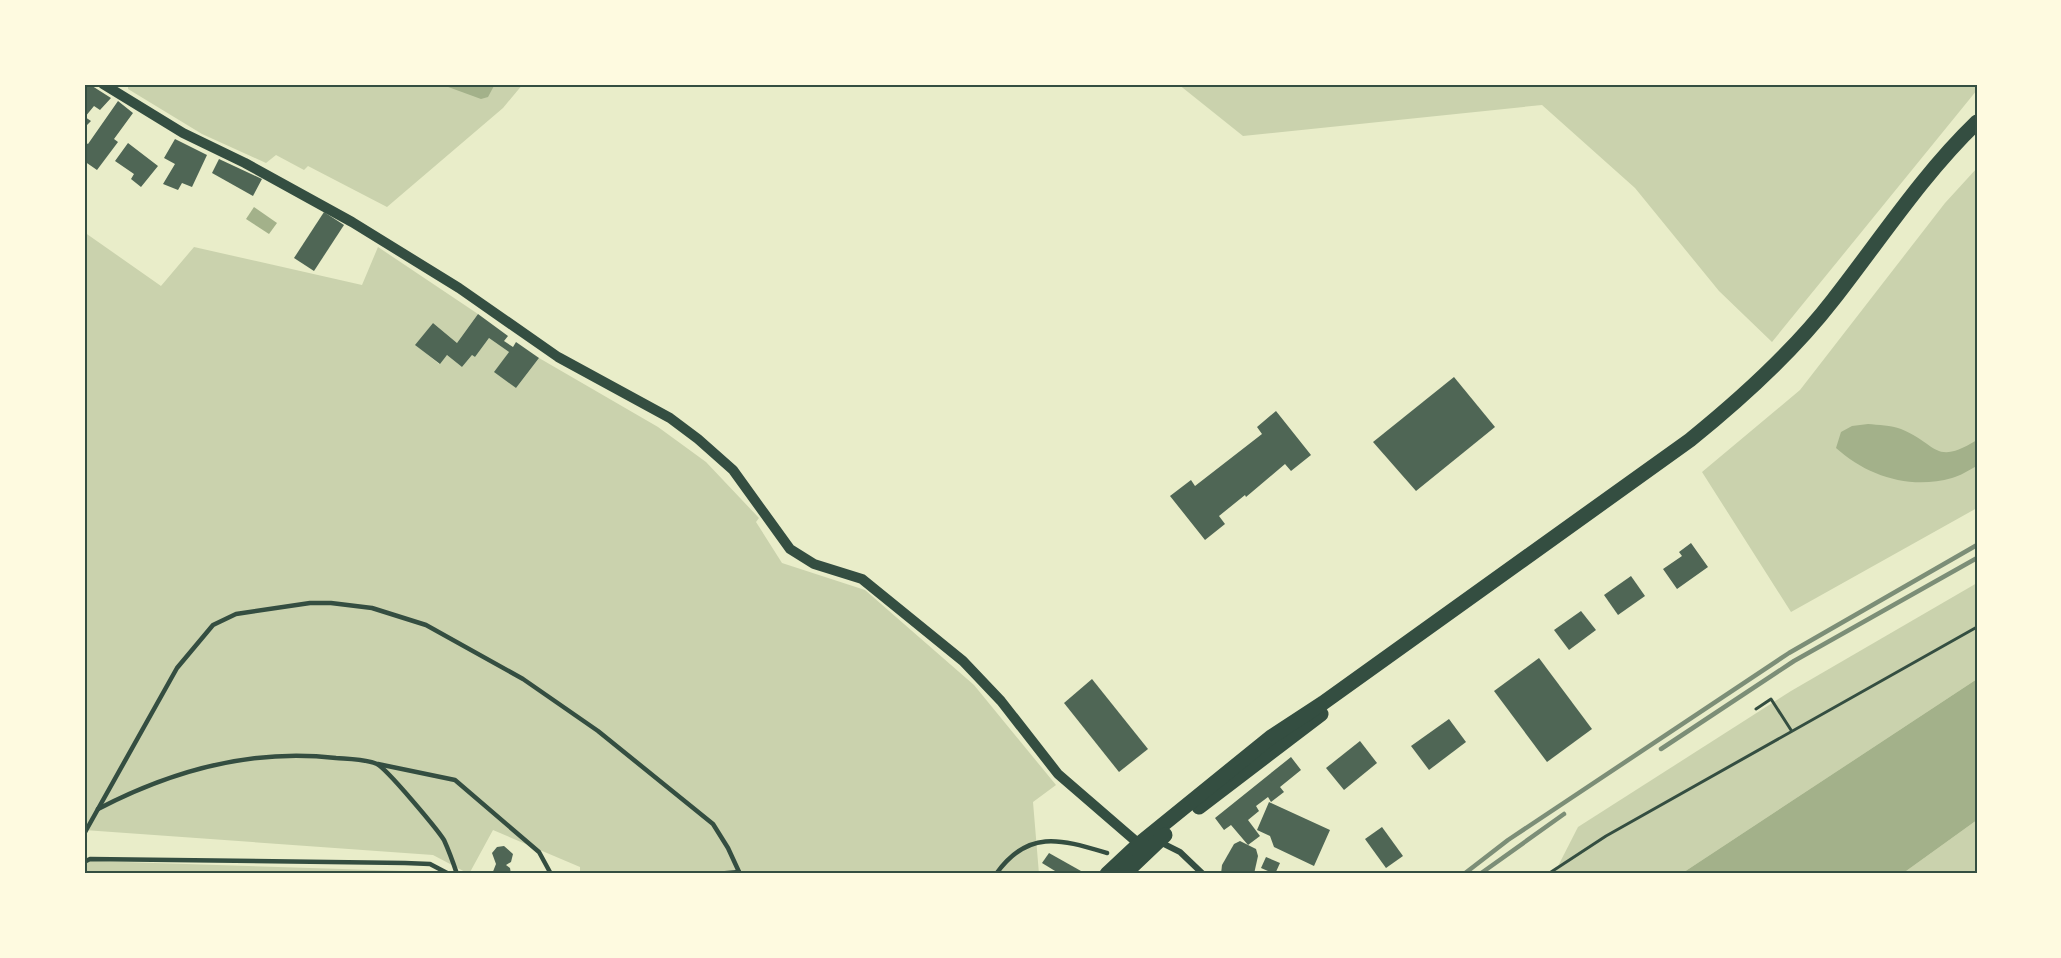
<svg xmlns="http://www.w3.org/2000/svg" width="2061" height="958" viewBox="0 0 2061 958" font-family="'Libre Baskerville',serif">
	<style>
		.green { fill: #cad2ad }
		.water { fill: #a3b18a }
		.building { fill: #4f6655 }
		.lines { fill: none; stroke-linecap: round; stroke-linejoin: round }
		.path { stroke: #344e41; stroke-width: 3 }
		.service { stroke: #344e41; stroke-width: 4.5 }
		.minor { stroke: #344e41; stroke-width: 6 }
		.tertiary { stroke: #344e41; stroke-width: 10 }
		.primary { stroke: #344e41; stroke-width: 15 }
		.rail { stroke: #7c8e77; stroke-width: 4.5 }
		.neatline { fill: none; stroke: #344e41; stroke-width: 2 }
	</style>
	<rect width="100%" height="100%" fill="#e9edc9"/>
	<g class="green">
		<polygon points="128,84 523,84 503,108 387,207 308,166 304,170 276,155 266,163 202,134 128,89"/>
		<polygon points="1178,84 1977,84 1977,90 1772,342 1719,291 1635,188 1542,105 1243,136"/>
		<polygon points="1977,168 1977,508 1791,612 1702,472 1800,390 1945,203"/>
		<polygon points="84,232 161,286 194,247 362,285 378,247 478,314 457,343 433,323 416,345 439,364 447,355 462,367 472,355 475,357 489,338 509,352 495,372 516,388 539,358 658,427 706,462 759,518 756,522 782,563 865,590 974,685 1056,785 1033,802 1039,874 580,874 580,867 493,830 469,874 433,855 84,830"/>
		<polygon points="1977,583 1977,679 1681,874 1554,874 1578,827 1791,691"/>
		<polygon points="1977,820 1977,874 1902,874"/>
		<polygon points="84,857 93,861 406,871 427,874 84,874"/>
	</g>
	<g class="water">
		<polygon points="440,84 495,84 488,97 481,99"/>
		<polygon points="254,207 277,223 269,234 246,219"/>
		<path d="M1868,424C1878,425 1891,425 1901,429C1939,445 1934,466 1977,440V466C1969,470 1960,476 1952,478C1910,490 1867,476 1836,448L1841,432L1852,426Z"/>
		<polygon points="1977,679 1977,820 1902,874 1681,874"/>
	</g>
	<g class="building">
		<polygon points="84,84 89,84 111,98 100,110 94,106 85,117 91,121 84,128"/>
		<polygon points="118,101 133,113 114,139 118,142 97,170 84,161 84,142 88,144"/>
		<polygon points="175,139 207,155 192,187 182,183 178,190 163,184 175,164 164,158"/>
		<polygon points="128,143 158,166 141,187 131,179 134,174 115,161"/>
		<polygon points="219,159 262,179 253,196 212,173"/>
		<polygon points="324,212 344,225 314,271 294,258"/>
		<polygon points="478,314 508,336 504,341 513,347 516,342 539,358 516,388 494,372 509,352 489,338 475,357 472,355 462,367 447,355 440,364 415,345 433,323 457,343"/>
		<polygon points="1454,377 1495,427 1416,491 1373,442"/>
		<polygon points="1276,411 1311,455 1291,471 1285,464 1246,497 1245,495 1219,516 1225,524 1205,540 1170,496 1191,480 1195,486 1262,434 1257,427"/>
		<polygon points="1691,543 1708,567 1677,589 1663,569 1682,556 1679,552"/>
		<polygon points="1631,576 1645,596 1618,615 1604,595"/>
		<polygon points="1581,611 1596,630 1569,650 1554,630"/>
		<polygon points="1539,658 1592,729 1547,762 1494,691"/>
		<polygon points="1092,679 1148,749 1119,772 1064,703"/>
		<polygon points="1449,719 1466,742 1429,770 1411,746"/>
		<polygon points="1360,741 1377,763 1344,790 1326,768"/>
		<polygon points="1291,757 1301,770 1280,787 1284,792 1271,802 1268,797 1256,806 1259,811 1248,820 1260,836 1248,845 1231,825 1224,830 1215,818"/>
		<polygon points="1269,802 1330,830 1314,866 1274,847 1270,836 1257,830"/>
		<polygon points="1382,827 1403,856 1386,868 1365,839"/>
		<polygon points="1240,841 1256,849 1258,856 1254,874 1221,874 1222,865 1234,844"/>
		<polygon points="504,846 513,854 511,862 506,865 510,868 511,874 492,874 496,864 492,853 497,847"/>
		<polygon points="1049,853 1081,871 1079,874 1060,874 1042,863"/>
		<polygon points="1266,857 1280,863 1275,874 1261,868"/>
	</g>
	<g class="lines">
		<g class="path">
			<polyline points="1756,709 1771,699 1791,730"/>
			<polyline points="1548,874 1606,836 1977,627"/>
		</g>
		<g class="service">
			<polyline points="378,764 455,780 539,852 551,874"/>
			<path d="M98,809C173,770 252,748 336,758C349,759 366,759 377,764C387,769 437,829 444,840C449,851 453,862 457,874"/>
			<polyline points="84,834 177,668 213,625 236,614 310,603 331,603 372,608 426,625 523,679 598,731 713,824 728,848 740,874"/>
			<polyline points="84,862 90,859 405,863 430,864 449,874"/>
			<polyline points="716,874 739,872"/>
			<path d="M996,874C1028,829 1060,839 1107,853"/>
		</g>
		<polyline class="minor" points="1158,841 1180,852 1203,874"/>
		<polyline class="tertiary" points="103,84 183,133 245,163 352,222 459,288 558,357 670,418 698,439 733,470 790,549 814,564 862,579 963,661 1001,701 1058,774 1139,844 1145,843"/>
		<g class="primary">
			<polyline points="1199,807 1321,714"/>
			<path d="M1107,874L1139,844L1271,737L1323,703L1690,440C1742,398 1792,353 1833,300C1880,240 1922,175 1977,122"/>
			<polyline points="1124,874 1165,835"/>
		</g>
		<g class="rail">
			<polyline points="1661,749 1794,661 1977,558"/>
			<polyline points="1464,874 1508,840 1789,653 1977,545"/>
			<polyline points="1480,874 1564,814"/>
		</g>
	</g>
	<rect width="2061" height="958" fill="none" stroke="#fefae0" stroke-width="171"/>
	<rect x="86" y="86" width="1890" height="786" class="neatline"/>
</svg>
